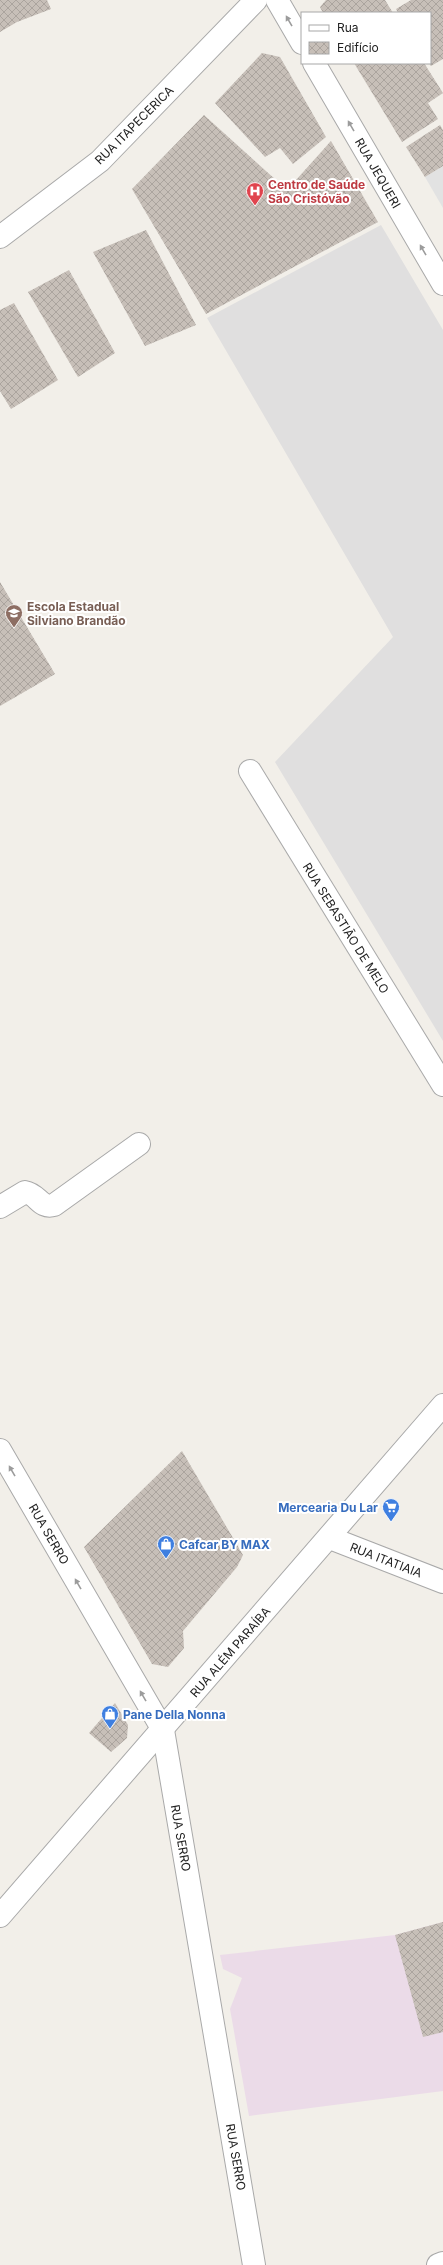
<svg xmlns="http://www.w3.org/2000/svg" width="443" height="2265" viewBox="0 0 443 2265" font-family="Inter,sans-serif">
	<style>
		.residential { fill: #e0dfdf }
		.industrial { fill: #ebdbe8 }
		.parking { fill: #e2e2e2 }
		.building { fill: url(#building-cross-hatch) }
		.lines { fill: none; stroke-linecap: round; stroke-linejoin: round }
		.minor-casing { stroke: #a9a9a9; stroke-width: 24 }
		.minor { stroke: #fff; stroke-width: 22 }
		.oneway { fill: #9c9c9c }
		.labels { text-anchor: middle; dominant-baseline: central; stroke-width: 4; stroke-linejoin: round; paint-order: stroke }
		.street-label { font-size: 12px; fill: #222; stroke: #fff }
		.health-label { font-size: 12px; font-weight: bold; fill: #be3a42; stroke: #fff; text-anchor: start }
		.education-label { font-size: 12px; font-weight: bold; fill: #785e54; stroke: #fff; text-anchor: start }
		.shop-label { font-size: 12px; font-weight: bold; fill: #366cbe; stroke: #fff; text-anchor: start }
	</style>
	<defs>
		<pattern id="building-cross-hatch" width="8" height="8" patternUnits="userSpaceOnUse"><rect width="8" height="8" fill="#c7bfb8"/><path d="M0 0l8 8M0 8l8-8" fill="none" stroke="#aba49e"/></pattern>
	</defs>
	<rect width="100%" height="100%" fill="#f2efe9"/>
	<polygon class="residential" points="381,225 443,330 443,1041 275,762 393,637 207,318"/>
	<polygon class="industrial" points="443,1922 443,2091 249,2116 230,2009 242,1978 223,1969 220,1955 395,1935"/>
	<polygon class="parking" points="443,166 443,208 425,177"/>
	<g class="building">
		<polygon points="0,0 47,0 51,9 17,22 0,32"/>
		<polygon points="326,0 385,0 393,13 323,13 320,7"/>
		<polygon points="411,0 443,0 443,59 431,66 429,63 430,13 398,13 396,9"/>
		<polygon points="262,53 280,57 326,137 293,164 280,148 265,157 215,103"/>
		<polygon points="354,63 424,63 443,93 428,103 438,119 402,142"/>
		<polygon points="204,115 287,190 331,141 378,222 206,314 132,189"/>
		<polygon points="440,125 443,130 443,166 425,177 406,147"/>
		<polygon points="146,230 196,325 145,346 93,252"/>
		<polygon points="69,270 115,353 78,377 28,292"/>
		<polygon points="14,303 58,380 11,409 0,391 0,310"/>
		<polygon points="0,582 55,674 0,706"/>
		<polygon points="182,1451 243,1555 237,1567 183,1631 184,1648 168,1667 152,1664 84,1547"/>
		<polygon points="115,1703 128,1725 127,1738 111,1752 89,1733"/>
		<polygon points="443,1922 443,2032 423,2037 395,1935"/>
	</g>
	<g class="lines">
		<g class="minor-casing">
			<g id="minor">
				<polyline points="277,0 302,43"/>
				<polyline points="314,63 443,284"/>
				<polyline points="0,237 100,161 256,0"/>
				<polyline points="250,771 443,1085"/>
				<path d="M0,1207L25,1192C38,1194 40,1209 54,1205L139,1144"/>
				<polyline points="0,1450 163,1730 254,2265"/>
				<polyline points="330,1538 443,1582"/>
				<polyline points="0,1916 443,1405"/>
				<polyline points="438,2265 443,2263"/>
			</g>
		</g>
		<use href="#minor" class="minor"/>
	</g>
	<defs><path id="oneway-solid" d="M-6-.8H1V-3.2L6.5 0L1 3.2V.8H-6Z"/></defs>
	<g class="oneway">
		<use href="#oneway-solid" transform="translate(289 21) rotate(-120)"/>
		<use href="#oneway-solid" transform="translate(351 126) rotate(-120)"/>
		<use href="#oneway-solid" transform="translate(423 250) rotate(-120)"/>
		<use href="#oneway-solid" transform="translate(12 1471) rotate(-120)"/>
		<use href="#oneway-solid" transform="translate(78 1584) rotate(-120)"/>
		<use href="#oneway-solid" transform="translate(143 1696) rotate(-120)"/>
	</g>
	<defs>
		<g id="hospital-pin" transform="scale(0.9)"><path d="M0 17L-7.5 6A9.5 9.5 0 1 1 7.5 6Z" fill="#e0444e" stroke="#fff"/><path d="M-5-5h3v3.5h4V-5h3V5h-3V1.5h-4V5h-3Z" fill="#fff"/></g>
		<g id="school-pin" transform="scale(0.9)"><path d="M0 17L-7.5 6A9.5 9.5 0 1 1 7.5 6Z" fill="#8d6e63" stroke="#fff"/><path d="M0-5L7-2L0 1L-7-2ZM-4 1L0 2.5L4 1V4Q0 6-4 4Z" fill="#fff"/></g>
		<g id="supermarket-pin" transform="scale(0.9)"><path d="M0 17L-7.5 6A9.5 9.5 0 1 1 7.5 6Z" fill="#3f7fe0" stroke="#fff"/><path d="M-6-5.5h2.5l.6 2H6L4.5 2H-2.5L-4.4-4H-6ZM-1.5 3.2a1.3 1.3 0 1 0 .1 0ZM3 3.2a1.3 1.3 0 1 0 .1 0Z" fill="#fff"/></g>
		<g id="shop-pin" transform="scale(0.9)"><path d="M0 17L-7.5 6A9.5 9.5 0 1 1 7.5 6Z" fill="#3f7fe0" stroke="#fff"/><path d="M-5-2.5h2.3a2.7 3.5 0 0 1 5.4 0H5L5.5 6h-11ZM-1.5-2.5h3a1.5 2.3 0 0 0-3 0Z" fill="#fff"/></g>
	</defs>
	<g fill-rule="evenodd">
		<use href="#hospital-pin" x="255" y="191"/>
		<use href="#school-pin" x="14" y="613"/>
		<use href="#supermarket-pin" x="391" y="1507"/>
		<use href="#shop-pin" x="166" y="1544"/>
		<use href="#shop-pin" x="110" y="1714"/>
	</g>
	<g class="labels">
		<g class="street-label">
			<text transform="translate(134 125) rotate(-45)">RUA ITAPECERICA</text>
			<text transform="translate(378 173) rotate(60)">RUA JEQUERI</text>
			<text transform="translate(346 928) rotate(58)">RUA SEBASTIÃO DE MELO</text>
			<text transform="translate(49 1534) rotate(60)">RUA SERRO</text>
			<text transform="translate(386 1560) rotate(21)">RUA ITATIAIA</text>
			<text transform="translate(230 1652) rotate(-49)">RUA ALÉM PARAÍBA</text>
			<text transform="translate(181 1838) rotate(80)">RUA SERRO</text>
			<text transform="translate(236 2157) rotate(80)">RUA SERRO</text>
		</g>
		<g class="health-label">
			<text x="268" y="184">Centro de Saúde<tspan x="268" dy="14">São Cristóvão</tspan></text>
		</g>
		<g class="education-label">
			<text x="27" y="606">Escola Estadual<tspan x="27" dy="14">Silviano Brandão</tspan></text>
		</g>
		<g class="shop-label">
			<text x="378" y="1507" text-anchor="end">Mercearia Du Lar</text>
			<text x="179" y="1544">Cafcar BY MAX</text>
			<text x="123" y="1714">Pane Della Nonna</text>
		</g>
	</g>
	<rect x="301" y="12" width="130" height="52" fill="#ffffff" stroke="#a7a7a7"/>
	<rect x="309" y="25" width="20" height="6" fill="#ffffff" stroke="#a7a7a7"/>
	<text x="337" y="32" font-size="12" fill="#222222">Rua</text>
	<rect x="309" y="42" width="20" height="12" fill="url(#building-cross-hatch)" stroke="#a7a7a7"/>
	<text x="337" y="52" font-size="12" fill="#222222">Edifício</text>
</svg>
